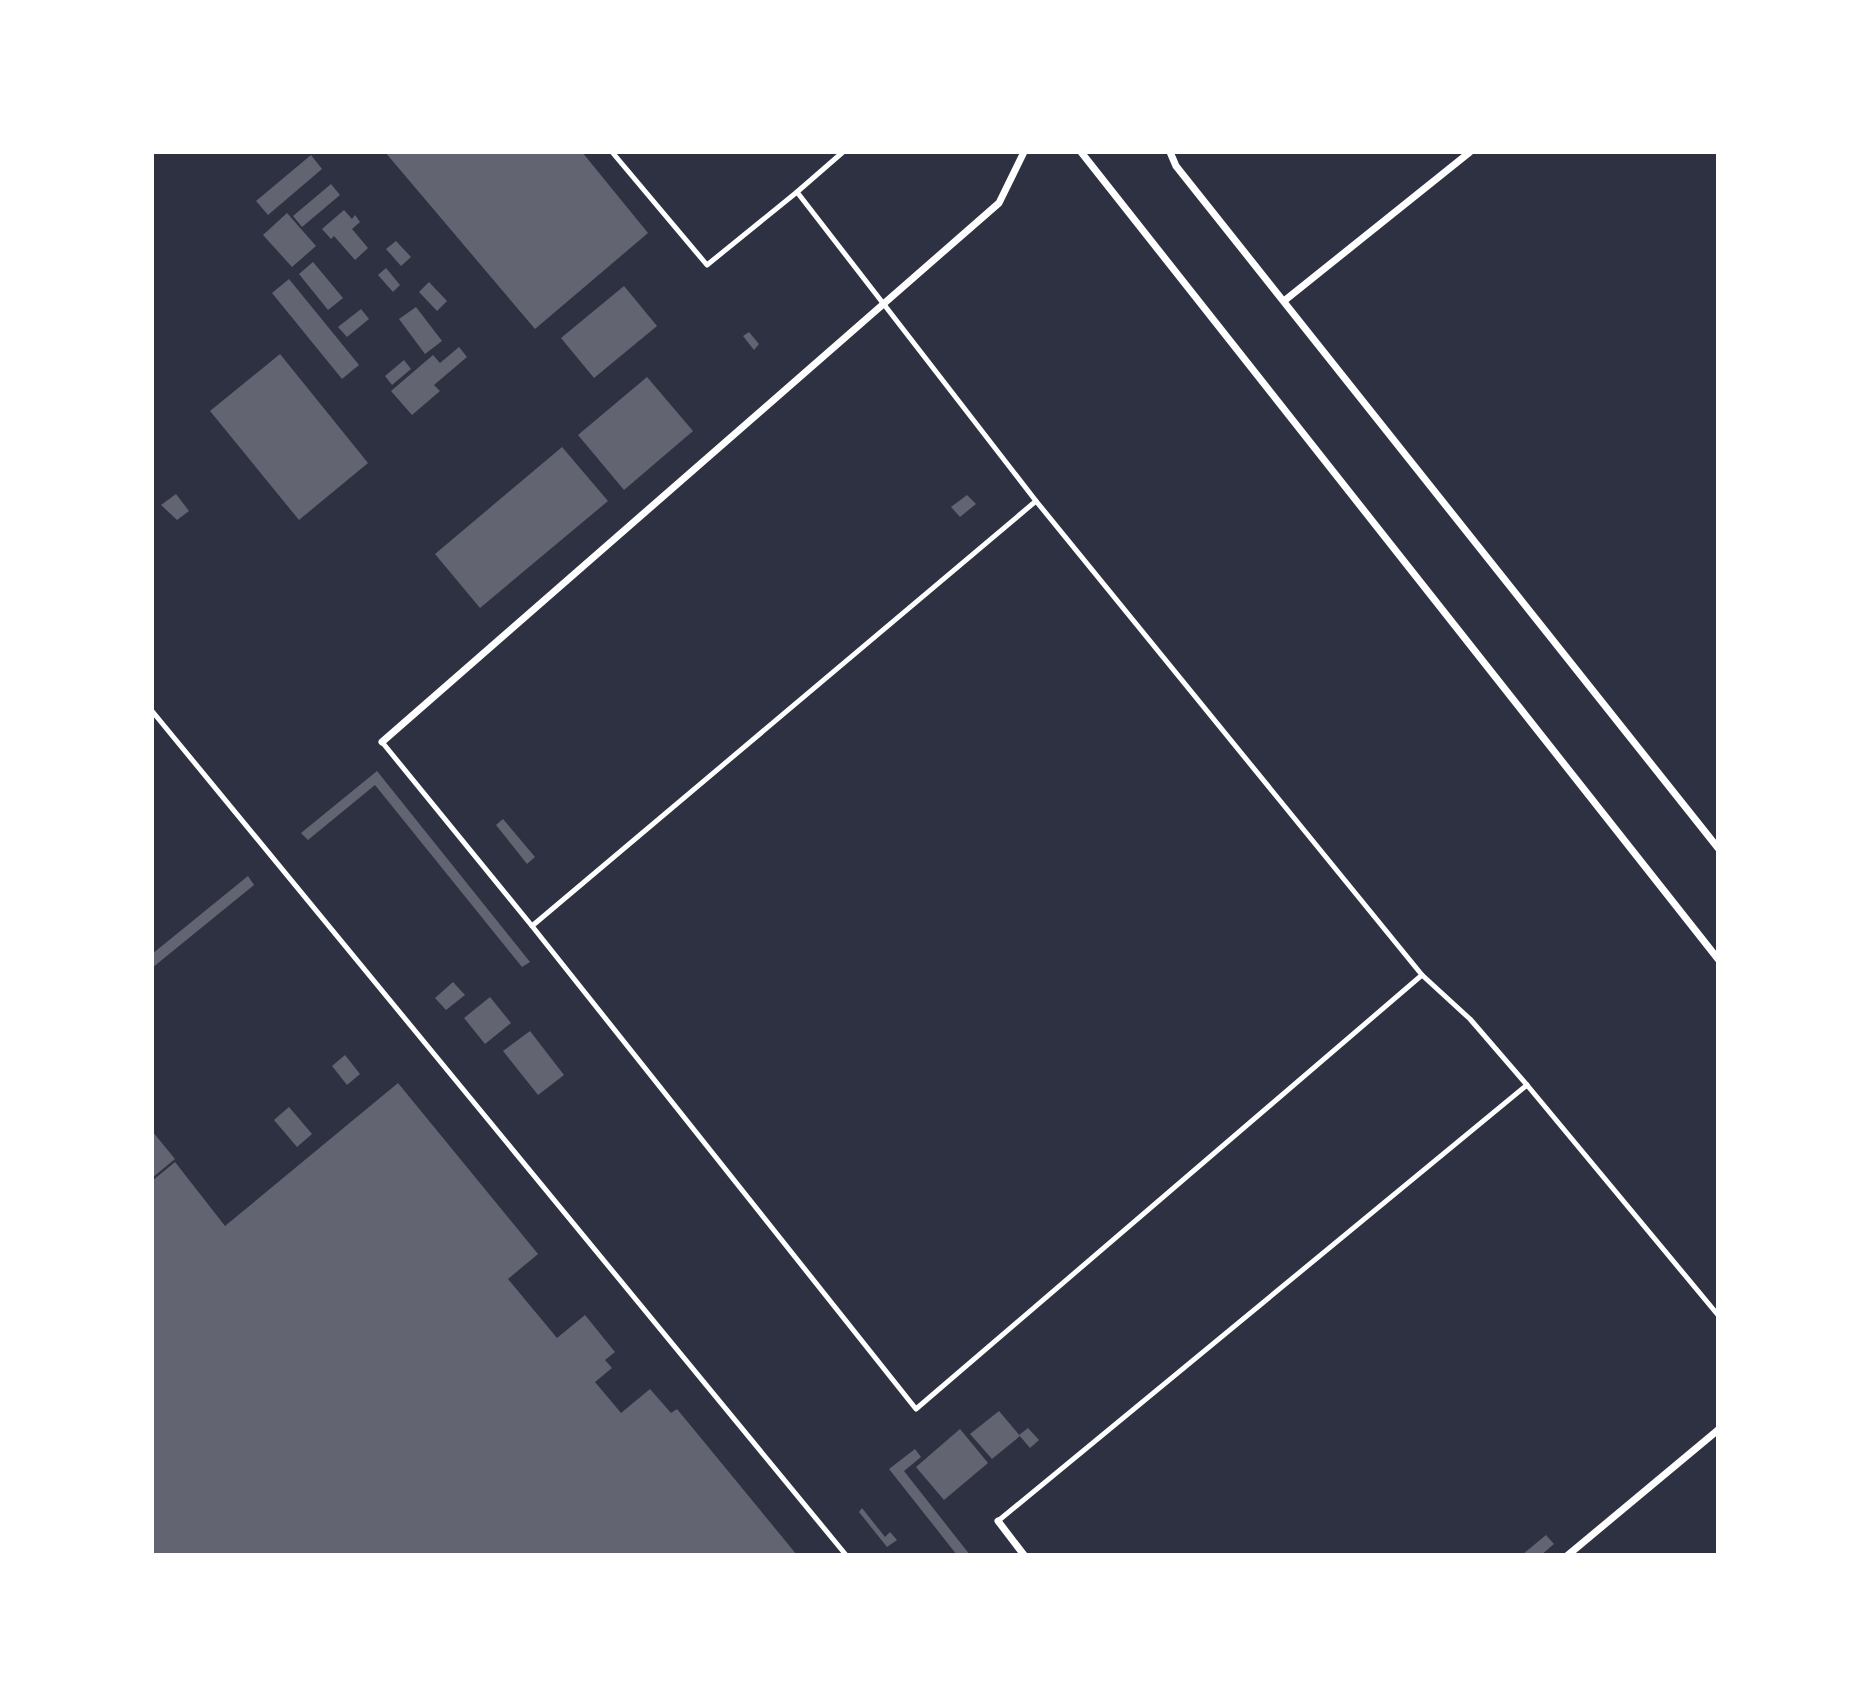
<svg xmlns="http://www.w3.org/2000/svg" width="1870" height="1707" viewBox="0 0 1870 1707" font-family="'Varela Round',sans-serif">
	<style>
		.building { fill: #626471 }
		.lines { fill: none; stroke-linecap: round; stroke-linejoin: round }
		.service { stroke: #fff; stroke-width: 5 }
		.minor { stroke: #fff; stroke-width: 7 }
	</style>
	<rect width="100%" height="100%" fill="#2d3142"/>
	<g class="building">
		<polygon points="385,152 582,152 648,233 535,329"/>
		<polygon points="311,155 322,169 268,215 256,201"/>
		<polygon points="331,184 340,195 302,227 293,216"/>
		<polygon points="344,210 352,219 355,215 360,222 352,229 368,248 355,260 334,236 331,239 322,229"/>
		<polygon points="287,213 316,246 292,267 263,235"/>
		<polygon points="396,241 411,257 401,266 386,249"/>
		<polygon points="313,262 343,298 328,310 299,274"/>
		<polygon points="386,268 400,285 393,292 378,275"/>
		<polygon points="289,279 359,365 342,379 272,293"/>
		<polygon points="429,282 447,301 437,311 419,292"/>
		<polygon points="624,286 657,326 594,378 561,338"/>
		<polygon points="416,307 442,341 425,354 399,319"/>
		<polygon points="361,309 369,319 347,337 338,327"/>
		<polygon points="749,332 759,344 754,350 743,336"/>
		<polygon points="459,347 467,357 434,385 440,391 412,415 391,391 433,355 440,363"/>
		<polygon points="280,354 368,463 299,520 210,411"/>
		<polygon points="404,360 411,369 392,385 385,376"/>
		<polygon points="647,377 693,431 624,490 578,435"/>
		<polygon points="562,447 608,501 480,608 435,554"/>
		<polygon points="176,494 189,511 177,520 161,505"/>
		<polygon points="967,495 976,504 960,517 951,507"/>
		<polygon points="377,771 530,962 522,967 375,785 308,840 301,833"/>
		<polygon points="503,819 535,857 527,864 496,825"/>
		<polygon points="248,876 254,885 152,968 152,954"/>
		<polygon points="453,982 465,995 446,1010 435,998"/>
		<polygon points="490,997 511,1023 485,1044 464,1018"/>
		<polygon points="530,1031 564,1075 538,1095 503,1051"/>
		<polygon points="345,1055 360,1074 347,1085 332,1066"/>
		<polygon points="398,1083 538,1254 508,1279 557,1338 585,1315 615,1352 605,1360 612,1368 595,1382 621,1413 650,1389 671,1413 677,1409 797,1555 152,1555 152,1181 175,1162 225,1226"/>
		<polygon points="289,1107 312,1134 297,1147 274,1120"/>
		<polygon points="152,1131 175,1159 152,1178"/>
		<polygon points="999,1411 1020,1436 992,1459 970,1434"/>
		<polygon points="1028,1428 1039,1440 1030,1448 1019,1435"/>
		<polygon points="960,1429 988,1463 944,1500 916,1467"/>
		<polygon points="915,1449 921,1457 904,1471 970,1555 957,1555 889,1469"/>
		<polygon points="862,1508 885,1537 890,1532 897,1540 887,1547 859,1512"/>
		<polygon points="1546,1535 1554,1544 1541,1555 1522,1555"/>
	</g>
	<g class="lines">
		<g class="service">
			<polyline points="612,152 707,265 797,192 843,152"/>
			<polyline points="152,711 846,1555"/>
			<polyline points="382,742 532,926 916,1409 1422,975 1036,501 797,192"/>
			<polyline points="532,926 1036,501"/>
			<polyline points="1422,975 1470,1019 1527,1085"/>
			<polyline points="998,1521 1527,1085 1718,1315"/>
		</g>
		<g class="minor">
			<polyline points="1081,152 1718,959"/>
			<polyline points="1170,152 1176,166 1718,848"/>
			<polyline points="1284,301 1470,152"/>
			<polyline points="382,742 999,203 1024,152"/>
			<polyline points="998,1521 1024,1555"/>
			<polyline points="1568,1555 1718,1430"/>
		</g>
	</g>
	<rect width="1870" height="1707" fill="none" stroke="#ffffff" stroke-width="308"/>
</svg>
